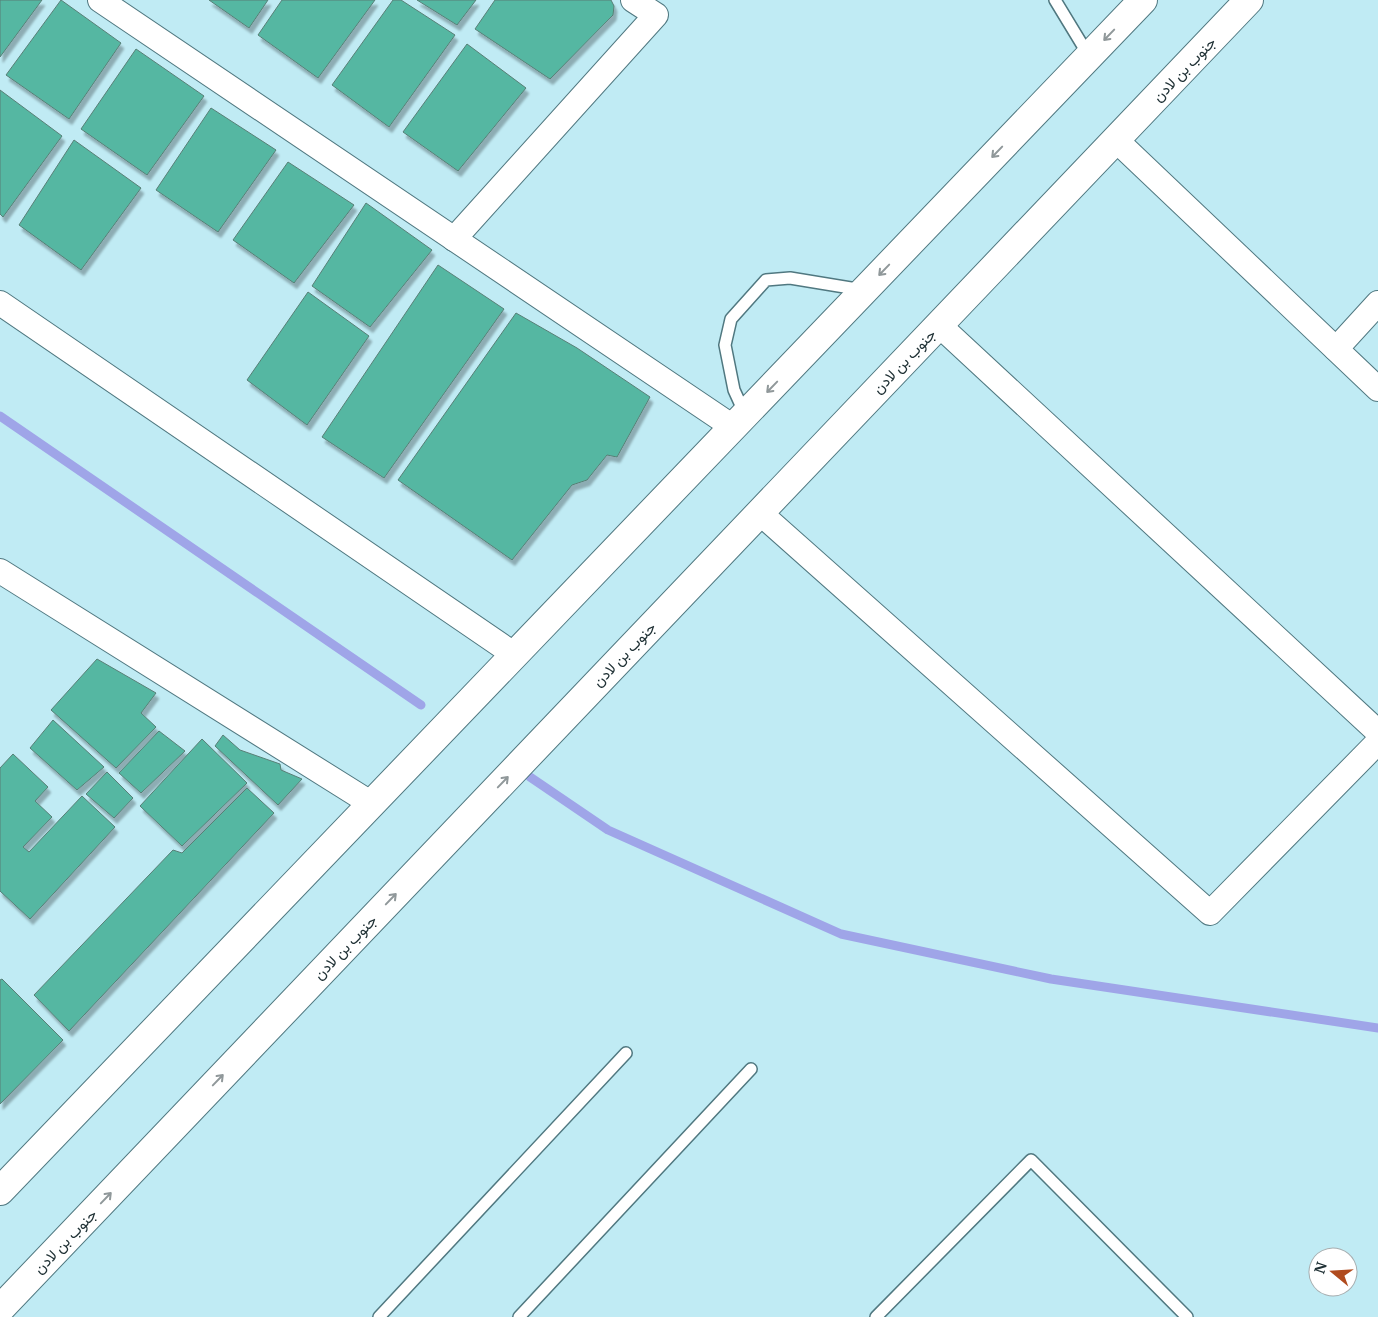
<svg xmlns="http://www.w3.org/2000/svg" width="1378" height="1317" viewBox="0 0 1378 1317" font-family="Merriweather,Vazirmatn,serif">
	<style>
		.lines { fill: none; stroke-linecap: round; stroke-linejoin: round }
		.stream { stroke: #9fa5e8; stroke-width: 9 }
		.building { fill: #54b7a2; stroke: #587f76; filter: url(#shadow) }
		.lane-casing { stroke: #507880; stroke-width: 14 }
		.street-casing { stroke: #507880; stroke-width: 26 }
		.secondary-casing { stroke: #507880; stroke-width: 30 }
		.lane { stroke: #fff; stroke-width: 11 }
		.street { stroke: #fff; stroke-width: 24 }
		.secondary { stroke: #fff; stroke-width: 28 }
		.oneway { stroke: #90989a }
		.labels { text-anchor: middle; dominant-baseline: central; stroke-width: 5; stroke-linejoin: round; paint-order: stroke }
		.street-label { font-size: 15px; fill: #213236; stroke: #fff }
	</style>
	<defs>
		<filter id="shadow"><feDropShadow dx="3" dy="5.5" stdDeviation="1" flood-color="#0004"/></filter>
	</defs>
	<rect width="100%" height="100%" fill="#c0ebf4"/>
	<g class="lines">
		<g class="stream">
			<polyline points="0,416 421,705"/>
			<polyline points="530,777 608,830 841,934 1051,979 1378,1028"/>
		</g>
	</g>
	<g class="building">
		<polygon points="0,0 42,0 0,57"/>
		<polygon points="61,0 121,43 69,119 6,75"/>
		<polygon points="209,0 268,0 249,28"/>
		<polygon points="282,0 375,0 318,78 258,35"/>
		<polygon points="393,0 401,0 455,35 389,127 332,85"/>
		<polygon points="417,0 476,0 457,25"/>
		<polygon points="495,0 611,0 614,6 613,15 550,79 475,29"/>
		<polygon points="467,44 526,88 458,171 403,132"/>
		<polygon points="136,49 204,96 147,175 81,129"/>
		<polygon points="0,90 62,136 3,217 0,214"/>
		<polygon points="211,108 276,150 218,232 156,190"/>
		<polygon points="74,140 141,188 81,270 19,225"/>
		<polygon points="288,162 354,205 294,283 233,240"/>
		<polygon points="366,203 432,250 370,327 312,286"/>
		<polygon points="438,265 504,309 384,478 322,437"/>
		<polygon points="308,292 369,336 307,425 247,380"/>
		<polygon points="516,313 577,348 650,397 617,457 607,455 587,480 572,485 512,560 398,480"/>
		<polygon points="97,659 156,693 141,713 156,727 116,768 51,710"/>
		<polygon points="53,720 104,767 77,790 30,748"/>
		<polygon points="159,731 185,751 141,793 119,773"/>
		<polygon points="223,735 240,750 280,764 281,770 302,779 278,805 215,746"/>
		<polygon points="202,739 247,783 182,846 140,806"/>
		<polygon points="13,754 48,787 35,801 52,817 23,847 29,852 82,796 115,827 30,919 0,891 0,768"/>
		<polygon points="107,772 133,798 114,818 86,794"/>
		<polygon points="247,788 274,813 69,1031 34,995 173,850 182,853"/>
		<polygon points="2,979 63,1040 0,1104 0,980"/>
	</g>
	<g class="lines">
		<g class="lane-casing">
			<g id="lane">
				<polyline points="1055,0 1089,56"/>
				<polyline points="745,414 734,390 725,345 731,319 766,280 790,278 863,290"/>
				<polyline points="379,1317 626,1053"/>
				<polyline points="519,1317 751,1069"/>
				<polyline points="876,1317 1031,1160 1187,1317"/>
			</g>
		</g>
		<g class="street-casing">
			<g id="street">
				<polyline points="100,0 733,427"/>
				<polyline points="1116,140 1378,389"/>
				<polyline points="454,239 656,15 633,0"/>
				<polyline points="0,303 515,655"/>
				<polyline points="939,325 1378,732"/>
				<polyline points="1336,349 1378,303"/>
				<polyline points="760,513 1210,913 1378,742"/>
				<polyline points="0,571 372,804"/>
			</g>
		</g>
		<g class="secondary-casing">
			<g id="secondary">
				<polyline points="0,1191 1143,0"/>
				<polyline points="0,1309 1249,0"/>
			</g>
		</g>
		<use href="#lane" class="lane"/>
		<use href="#street" class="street"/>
		<use href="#secondary" class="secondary"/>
	</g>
	<defs><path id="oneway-shaft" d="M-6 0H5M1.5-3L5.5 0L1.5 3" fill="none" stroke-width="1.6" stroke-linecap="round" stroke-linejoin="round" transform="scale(1.25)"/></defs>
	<g class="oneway">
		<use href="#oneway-shaft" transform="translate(1109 35) rotate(134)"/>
		<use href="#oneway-shaft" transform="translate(997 152) rotate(134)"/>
		<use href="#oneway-shaft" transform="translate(884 270) rotate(134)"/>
		<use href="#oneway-shaft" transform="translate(772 387) rotate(134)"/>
		<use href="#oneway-shaft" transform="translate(503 782) rotate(-46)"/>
		<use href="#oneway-shaft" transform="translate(391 899) rotate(-46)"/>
		<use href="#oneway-shaft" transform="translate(218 1080) rotate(-46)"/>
		<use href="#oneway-shaft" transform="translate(106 1198) rotate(-46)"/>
	</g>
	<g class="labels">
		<g class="street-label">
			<text transform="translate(1184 69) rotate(-46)">جنوب بن لادن</text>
			<text transform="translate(904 361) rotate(-46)">جنوب بن لادن</text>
			<text transform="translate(624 654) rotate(-46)">جنوب بن لادن</text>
			<text transform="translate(345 947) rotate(-46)">جنوب بن لادن</text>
			<text transform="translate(65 1241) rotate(-46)">جنوب بن لادن</text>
		</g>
	</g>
	<g transform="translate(1333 1272) rotate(288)"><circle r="24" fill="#ffffff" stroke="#a6adaf"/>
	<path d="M0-4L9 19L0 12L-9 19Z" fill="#b04b1e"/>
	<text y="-8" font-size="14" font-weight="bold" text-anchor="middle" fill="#213236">N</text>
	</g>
</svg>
